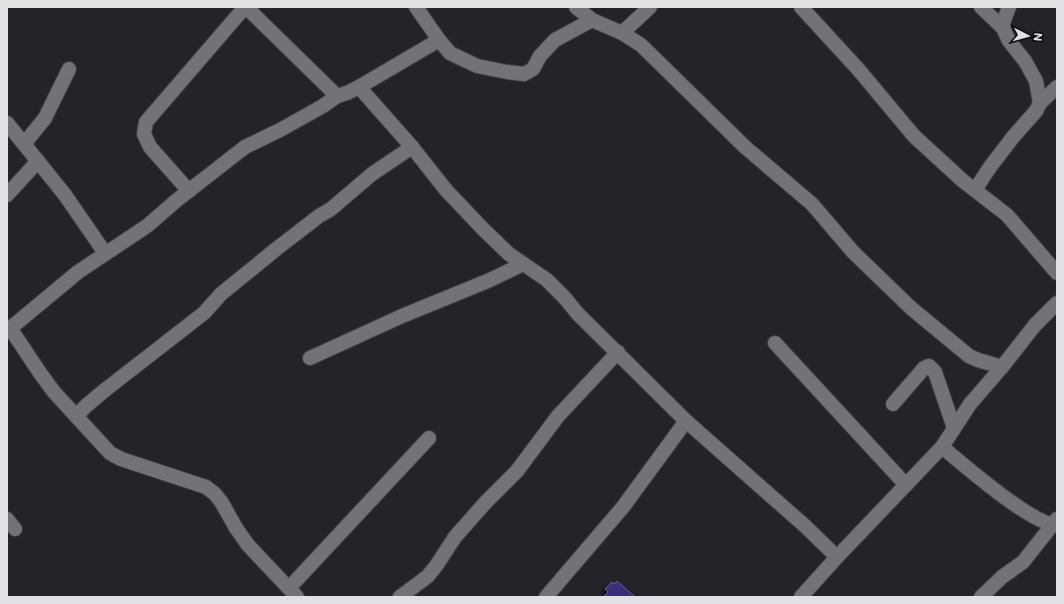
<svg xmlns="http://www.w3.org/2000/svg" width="1064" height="604" viewBox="0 0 1064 604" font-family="Commissioner,sans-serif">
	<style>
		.building { fill: #3a2f7b; stroke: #67676e; filter: url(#shadow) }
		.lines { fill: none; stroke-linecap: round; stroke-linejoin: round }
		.minor-casing { stroke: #404045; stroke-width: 16 }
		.minor { stroke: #727279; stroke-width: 14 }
	</style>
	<defs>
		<filter id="shadow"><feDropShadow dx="-3.5" dy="3.5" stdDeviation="2" flood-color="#0009"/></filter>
	</defs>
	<rect width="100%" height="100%" fill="#232329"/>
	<polygon class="building" points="617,581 635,597 603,597 608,592 605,589 612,582 614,584"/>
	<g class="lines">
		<g class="minor-casing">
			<g id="minor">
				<polyline points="246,7 337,96"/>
				<polyline points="416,7 439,40 450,53 477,66 507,72 524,74 533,69 540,56 555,40 592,20"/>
				<polyline points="576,7 592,20 622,33 641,45 745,147 812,204 853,252 911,308 969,356 978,360 1002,367"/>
				<polyline points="801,7 858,69 914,136 963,181 1007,215 1057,273"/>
				<polyline points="981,7 1003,28 1009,41 1025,61 1036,81 1040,103"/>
				<polyline points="1003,28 1004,20 1009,7"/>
				<polyline points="622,33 650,7"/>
				<polyline points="359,87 439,40"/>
				<polyline points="7,123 65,195 105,253"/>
				<polyline points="24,144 45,118 69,69"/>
				<polyline points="975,190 990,167 1013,137 1036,111 1040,103 1057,87"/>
				<polyline points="189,191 150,147 144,134 146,122 245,7"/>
				<polyline points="7,195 38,161"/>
				<polyline points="10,328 40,373 54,392 110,453 121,459 206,487 215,494 222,503 236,528 248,545 297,597"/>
				<polyline points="7,331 78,272 147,226 177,200 245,147 280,130 323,106 337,96 347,93 359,87 412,147 446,190 484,230 509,254 547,280 564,297 578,314 686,421 805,526 837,557"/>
				<polyline points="775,343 906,485"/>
				<polyline points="310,358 402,316 490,280 523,264"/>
				<polyline points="893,404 924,368 929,366 935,372 954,428"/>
				<polyline points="76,416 87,405 105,390 204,313 221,294 275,250 319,216 331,209 372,174 412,147"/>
				<path d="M942,447C964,465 1032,525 1057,525"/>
				<polyline points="7,519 15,529"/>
				<polyline points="289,588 429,438"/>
				<polyline points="400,597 428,576 436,566 455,537 485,503 517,471 558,416 618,352"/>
				<polyline points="546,597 623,507 686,421"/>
				<polyline points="801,597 837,557 942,447 970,404 1002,367 1035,325 1057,303"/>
				<polyline points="981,597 1002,577 1023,562 1057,519"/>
			</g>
		</g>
		<use href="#minor" class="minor"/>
	</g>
	<rect width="1064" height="604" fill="none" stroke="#e0e1e5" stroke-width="16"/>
	<g transform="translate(1028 36) rotate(96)" stroke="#0d0d10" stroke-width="3" paint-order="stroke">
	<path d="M0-3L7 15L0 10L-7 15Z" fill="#e0e1e5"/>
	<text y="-6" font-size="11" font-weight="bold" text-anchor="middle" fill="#e0e1e5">N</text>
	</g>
</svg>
